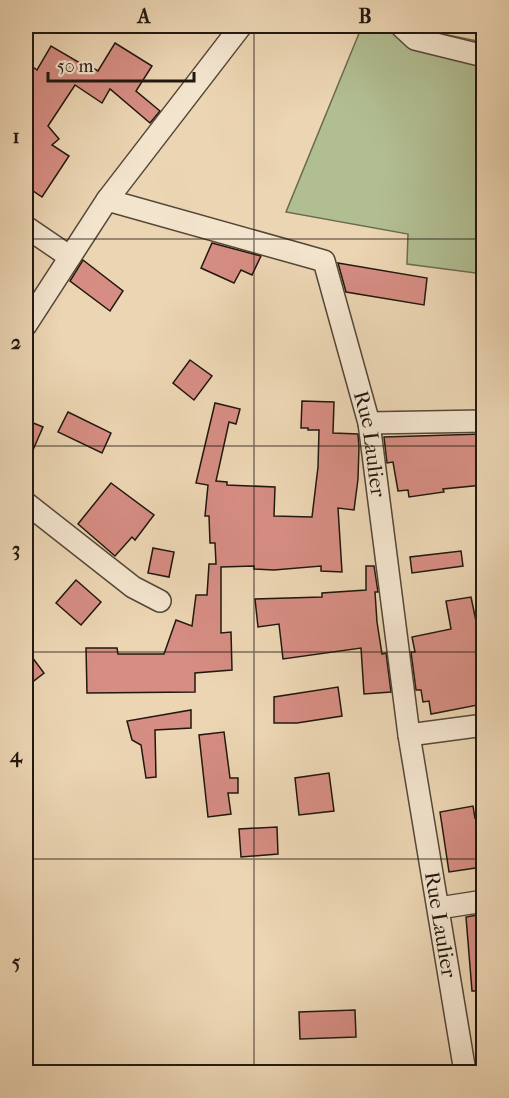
<svg xmlns="http://www.w3.org/2000/svg" width="509" height="1098" viewBox="0 0 509 1098" font-family="'IM FELL French Canon',serif">
	<style>
		.green { fill: #b1be92; stroke: #696b50; stroke-width: 1.5 }
		.building { fill: #d68d83; stroke: #21180e; stroke-width: 1.5 }
		.lines { fill: none; stroke-linecap: round; stroke-linejoin: round }
		.street-casing { stroke: #544737; stroke-width: 24 }
		.street { stroke: #f3e4ce; stroke-width: 21 }
		.grid { fill: none; stroke: #21180e; stroke-width: 1.5; stroke-opacity: 0.55 }
		.labels { text-anchor: middle; dominant-baseline: central; stroke-width: 5; stroke-linejoin: round; paint-order: stroke }
		.street-label { font-size: 21px; fill: #21180e; stroke: #f3e4ce }
		.neatline { fill: none; stroke: #21180e; stroke-width: 2 }
		.grid-label { font-size: 20px; text-anchor: middle; font-weight: bold; fill: #21180e }
	</style>
	<rect width="100%" height="100%" fill="#ecd5b3"/>
	<filter id="stains"><feTurbulence type="fractalNoise" baseFrequency=".00333" numOctaves="4"/><feColorMatrix values="0 0 0 0 .2 0 0 0 0 .09 0 0 0 0 .02 0 0 0 .5 -.17"/></filter>
	<radialGradient id="worn" r=".72"><stop offset=".6" stop-color="#630" stop-opacity="0"/><stop offset="1" stop-color="#630" stop-opacity=".3"/></radialGradient>
	<polygon class="green" points="362,26 403,26 483,42 483,274 407,264 408,234 286,212"/>
	<g class="building">
		<polygon points="115,43 152,66 136,91 160,111 150,123 110,89 102,103 75,85 48,126 59,139 52,145 69,156 42,197 26,186 26,62 37,70 51,46 90,69 91,67 98,71"/>
		<polygon points="212,243 261,256 252,275 241,270 234,283 201,268"/>
		<polygon points="83,260 123,291 110,311 70,281"/>
		<polygon points="338,263 427,278 424,305 346,292"/>
		<polygon points="190,360 212,376 194,400 173,383"/>
		<polygon points="302,401 334,402 333,433 358,434 359,447 358,479 354,510 338,508 342,572 321,571 321,566 274,570 254,569 254,566 221,567 221,633 231,632 232,670 195,673 195,692 87,693 86,648 117,648 118,654 164,654 176,620 192,626 196,595 207,595 209,564 216,564 215,543 210,543 209,516 205,516 208,485 196,483 215,403 240,409 236,424 229,422 216,481 227,482 227,485 275,487 274,516 312,517 318,467 319,430 308,430 308,428 301,428"/>
		<polygon points="68,412 111,433 102,453 58,432"/>
		<polygon points="26,420 43,427 26,466"/>
		<polygon points="483,434 483,485 443,489 444,492 409,497 408,490 398,491 393,462 387,463 384,437"/>
		<polygon points="111,483 154,515 135,540 132,537 115,556 78,524"/>
		<polygon points="153,548 174,552 169,577 148,573"/>
		<polygon points="461,551 463,566 412,573 410,557"/>
		<polygon points="366,566 374,566 378,592 375,592 377,622 382,654 386,653 391,692 364,694 361,648 283,659 279,624 258,627 255,599 322,597 322,593 366,590"/>
		<polygon points="76,580 101,602 81,625 56,603"/>
		<polygon points="471,597 477,626 483,625 483,704 431,714 429,701 423,702 421,690 416,690 411,652 415,652 412,637 451,629 446,601"/>
		<polygon points="26,649 44,673 26,687"/>
		<polygon points="338,687 342,716 297,723 274,723 274,697"/>
		<polygon points="191,710 191,728 155,730 156,777 146,778 141,745 132,740 127,721"/>
		<polygon points="224,732 230,778 238,778 238,793 228,793 231,814 208,817 199,735"/>
		<polygon points="329,773 334,811 299,815 295,778"/>
		<polygon points="473,806 475,818 483,816 483,845 479,846 482,867 449,872 440,812"/>
		<polygon points="277,827 278,854 241,857 239,829"/>
		<polygon points="483,914 483,991 472,991 466,917"/>
		<polygon points="355,1010 356,1037 300,1039 299,1012"/>
	</g>
	<g class="lines">
		<g class="street-casing">
			<g id="street">
				<path id="s1" d="M241,26L107,200L324,261L369,423L409,735L465,1072"/>
				<polyline points="401,26 415,39 484,56"/>
				<polyline points="26,227 70,257"/>
				<polyline points="26,325 107,200"/>
				<polyline points="369,423 484,421"/>
				<polyline points="26,503 133,587 160,601"/>
				<polyline points="409,735 484,725"/>
				<polyline points="439,908 484,901"/>
			</g>
		</g>
		<use href="#street" class="street"/>
	</g>
	<path class="grid" d="M254,26V1072M26,239H484M26,446H484M26,652H484M26,859H484"/>
	<g class="labels">
		<g class="street-label">
			<text stroke="none"><textPath href="#s1" startOffset="634">Rue Laulier</textPath></text>
			<text stroke="none"><textPath href="#s1" startOffset="1120">Rue Laulier</textPath></text>
		</g>
	</g>
	<rect width="509" height="1098" fill="none" stroke="#ecd5b3" stroke-width="66"/>
	<path d="M48 72v9h146v-9" fill="none" stroke="#21180e" stroke-width="3"/>
	<text x="57" y="72" font-size="18" fill="#21180e" stroke="#f3e4ce" stroke-width="4.5" paint-order="stroke">50 m</text>
	<rect x="33" y="33" width="443" height="1032" class="neatline"/>
	<g class="grid-label">
		<text x="144" y="23">A</text>
		<text x="365" y="23">B</text>
		<text x="16" y="143">1</text>
		<text x="16" y="349">2</text>
		<text x="16" y="556">3</text>
		<text x="16" y="762">4</text>
		<text x="16" y="969">5</text>
	</g>
	<rect width="100%" height="100%" filter="url(#stains)"/>
	<rect width="100%" height="100%" fill="url(#worn)"/>
</svg>
